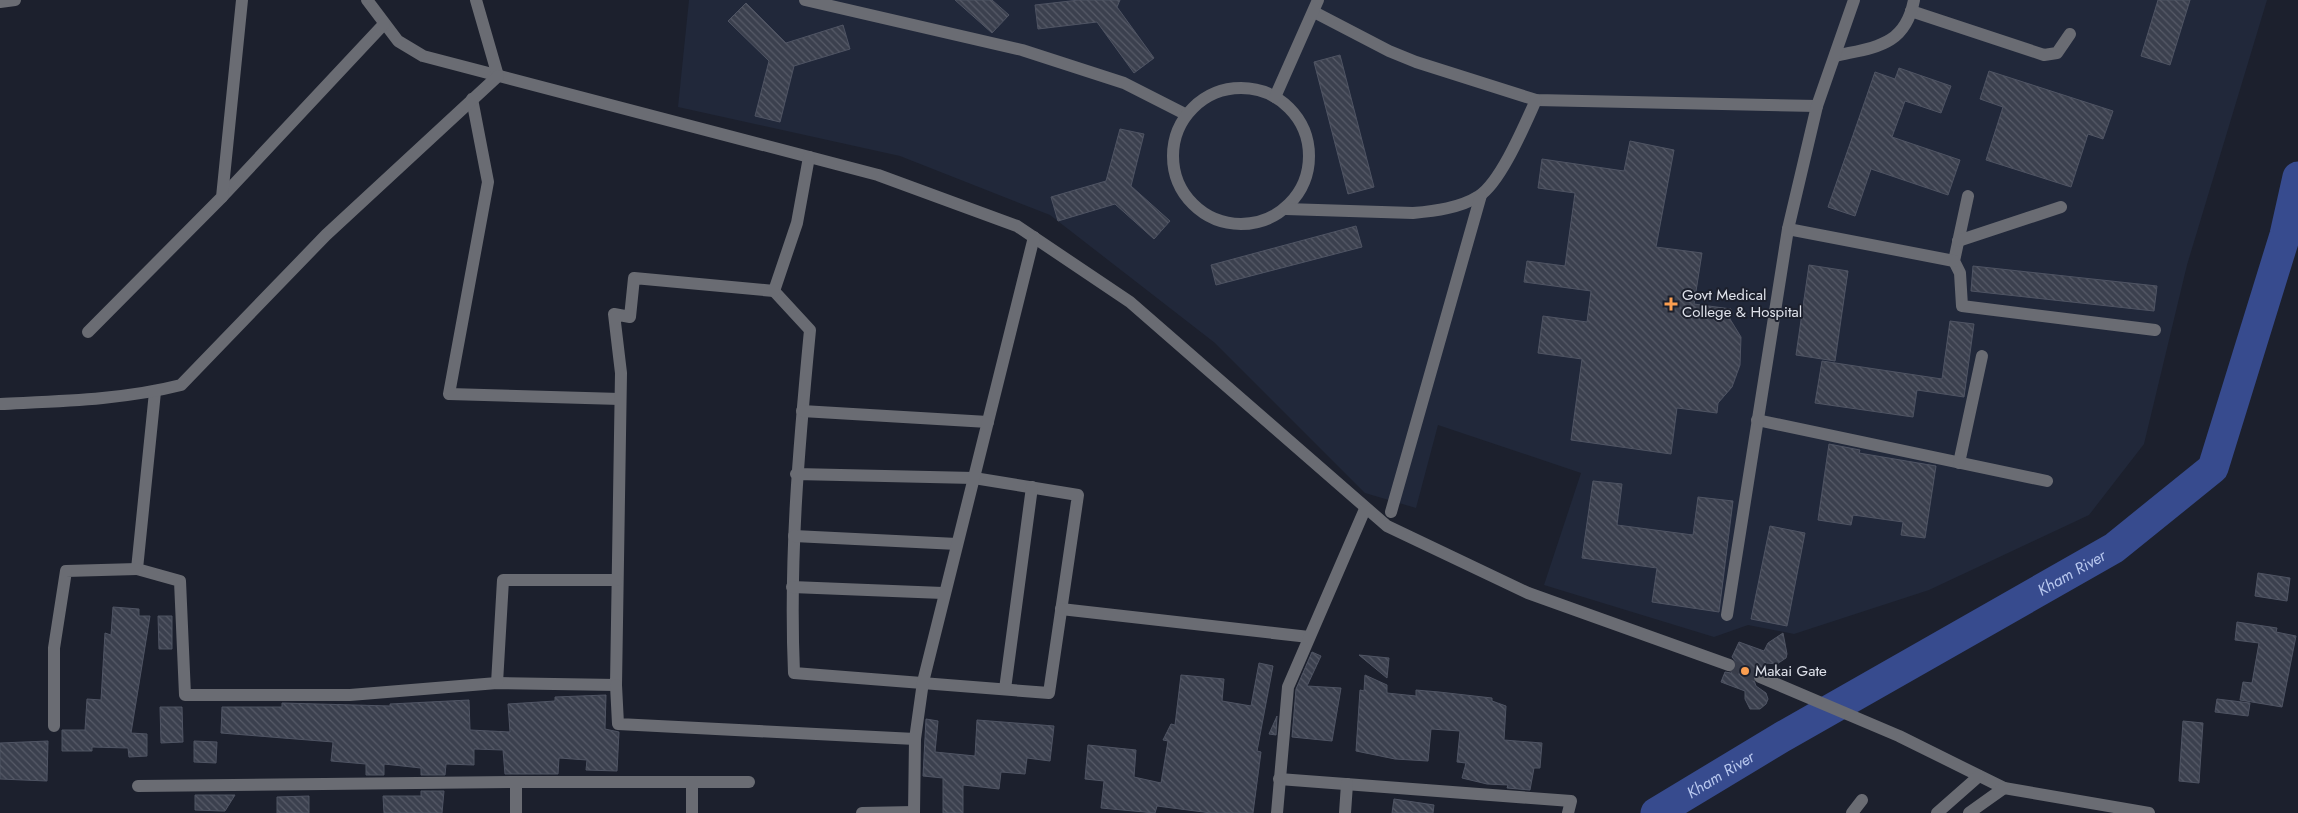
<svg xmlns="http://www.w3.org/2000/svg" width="2298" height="813" viewBox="0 0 2298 813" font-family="Jost,sans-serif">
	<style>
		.built { fill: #21283a }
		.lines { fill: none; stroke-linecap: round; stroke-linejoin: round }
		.river { stroke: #374b8e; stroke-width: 31 }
		.building { fill: url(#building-back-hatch); stroke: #4f5463 }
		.minor-tunnel { stroke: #393d4a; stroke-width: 12; stroke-dasharray: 12 6; stroke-linecap: butt }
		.minor { stroke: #6a6c73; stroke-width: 12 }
		.poi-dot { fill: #fb9e50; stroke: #1c202d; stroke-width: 2 }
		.labels { text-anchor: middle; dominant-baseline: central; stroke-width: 4; stroke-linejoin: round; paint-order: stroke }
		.poi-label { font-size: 15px; fill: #dfe2eb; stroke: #1c202d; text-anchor: start }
		.water-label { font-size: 16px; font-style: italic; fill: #b9c8ef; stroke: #1c202d }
	</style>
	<defs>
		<pattern id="building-back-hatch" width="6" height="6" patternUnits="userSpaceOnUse" patternTransform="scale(1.25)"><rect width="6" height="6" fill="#3b404e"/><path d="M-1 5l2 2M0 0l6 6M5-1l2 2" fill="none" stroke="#575b68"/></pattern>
	</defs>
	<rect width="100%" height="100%" fill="#1c202d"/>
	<polygon class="built" points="689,0 2267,0 2187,265 2144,444 2089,515 1929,590 1794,634 1748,625 1714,637 1544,585 1581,473 1438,425 1416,508 1365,493 1215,343 1050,215 900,156 678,107"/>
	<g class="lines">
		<path class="river" id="s1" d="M1656,813L1782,737L2114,548L2213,468L2285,235L2298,177"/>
	</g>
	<g class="building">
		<polygon points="955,0 992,0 1009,15 992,33"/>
		<polygon points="1079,0 1120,0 1117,7 1154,58 1134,73 1097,22 1038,29 1035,5"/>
		<polygon points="2158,0 2190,0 2170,65 2141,56"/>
		<polygon points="746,3 786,43 843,25 850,49 794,66 780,122 755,116 769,61 728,21"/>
		<polygon points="1340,55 1374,187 1348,194 1314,62"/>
		<polygon points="1899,68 1951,86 1941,113 1905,101 1892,137 1960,160 1948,195 1871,169 1855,216 1828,207 1875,72 1895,79"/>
		<polygon points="1989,71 2113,111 2103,139 2088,134 2071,187 1986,160 2003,107 1980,99"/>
		<polygon points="1120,129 1144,134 1131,186 1170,221 1154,239 1115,204 1058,221 1051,197 1106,181"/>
		<polygon points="1630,141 1674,150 1656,247 1702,253 1694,304 1731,309 1730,319 1741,337 1740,365 1732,387 1718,403 1717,413 1677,408 1671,454 1571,440 1582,359 1538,353 1543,316 1587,322 1591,291 1524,282 1527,261 1565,266 1575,193 1538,188 1542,159 1624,171"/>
		<polygon points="1356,226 1362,247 1216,285 1211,265"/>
		<polygon points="1809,265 1848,271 1835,361 1796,355"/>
		<polygon points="1973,266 2157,286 2154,311 1971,291"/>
		<polygon points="1950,321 1974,324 1964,397 1917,390 1913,417 1815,403 1822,361 1942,379"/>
		<polygon points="1829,444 1860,450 1859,453 1936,466 1925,538 1901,535 1903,522 1853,515 1851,525 1818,520"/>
		<polygon points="1593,481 1622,484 1617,525 1693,535 1698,497 1733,501 1719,612 1652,602 1657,568 1582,558"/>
		<polygon points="1770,526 1805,533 1787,626 1751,619"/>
		<polygon points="2258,573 2290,578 2287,601 2255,596"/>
		<polygon points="113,607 139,609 139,616 150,616 131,733 147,734 147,756 129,757 128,748 92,747 92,751 62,751 62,730 85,730 87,699 101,700 105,633 111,635"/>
		<polygon points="158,616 172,616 172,649 159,649"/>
		<polygon points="2237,622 2277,628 2276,632 2296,636 2282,707 2240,700 2243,682 2252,683 2259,643 2235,640"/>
		<polygon points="1783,633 1787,654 1786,658 1777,664 1767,663 1764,670 1759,669 1752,674 1756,686 1766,693 1768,699 1766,704 1760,709 1750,709 1745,699 1745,691 1721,682 1725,672 1731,673 1736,668 1737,663 1732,657 1739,642 1764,651 1768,643"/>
		<polygon points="1312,652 1321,656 1307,686 1341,688 1332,741 1292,737 1296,689"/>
		<polygon points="1359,655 1389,658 1387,678"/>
		<polygon points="1259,663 1273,666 1257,751 1261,752 1253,813 1211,813 1157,806 1155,813 1101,808 1104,781 1085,779 1088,745 1136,750 1134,777 1161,783 1168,741 1163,740 1171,724 1175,725 1181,675 1224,679 1222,701 1251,706"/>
		<polygon points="1365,675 1387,685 1387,693 1416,696 1416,690 1439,692 1492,698 1492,701 1506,706 1504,740 1542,743 1540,768 1534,768 1530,790 1507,788 1508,785 1487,784 1462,778 1466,763 1457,762 1460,731 1431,729 1428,761 1395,759 1356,751 1360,690 1364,691"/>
		<polygon points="606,695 605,729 619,732 617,771 586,770 587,760 559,758 558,774 505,774 503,750 474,749 474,765 446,764 445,775 421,775 421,768 384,764 384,775 366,775 366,764 331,761 333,742 221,733 222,707 282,707 282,703 390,706 390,704 469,700 470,730 510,732 508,704 555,701 555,697"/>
		<polygon points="2217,699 2250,703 2248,716 2215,712"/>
		<polygon points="160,707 182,707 183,742 161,743"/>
		<polygon points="1277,716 1276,735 1269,734"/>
		<polygon points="926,719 938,721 935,752 975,756 977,720 1054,726 1050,761 1027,758 1025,774 1001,772 999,789 963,785 963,813 943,813 943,778 923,776"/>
		<polygon points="2183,721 2203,723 2199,783 2179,781"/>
		<polygon points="48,741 47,781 0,779 0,743"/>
		<polygon points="194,741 217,742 216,763 194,762"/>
		<polygon points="421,791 444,791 442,813 384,813 383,796 421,796"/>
		<polygon points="195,795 235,795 225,811 222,811 195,810"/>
		<polygon points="309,796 309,813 277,813 277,797"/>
		<polygon points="1394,799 1434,805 1433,813 1392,813"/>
	</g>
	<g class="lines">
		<polyline class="minor-tunnel" points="1729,665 1760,677"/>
		<g class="minor">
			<polyline points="367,0 398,41 423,56 878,175 1017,226 1130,302 1387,526 1528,593 1729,665"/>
			<polyline points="476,0 498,76"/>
			<polyline points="805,0 1022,50 1124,83 1185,114"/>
			<polyline points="0,2 15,0"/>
			<polyline points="1911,11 2044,55 2057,53 2070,34"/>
			<polyline points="1314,12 1389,51 1416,62 1536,100 1817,106"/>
			<path d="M1835,56C1874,47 1905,47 1914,0"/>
			<circle cx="1241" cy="156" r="68"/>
			<polyline points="1275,97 1318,0"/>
			<polyline points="472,99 488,182 449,394 620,399"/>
			<polyline points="1968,196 1954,261 1960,273 1962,306 2155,330"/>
			<polyline points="222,197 384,24"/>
			<path d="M1286,209L1413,213C1435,211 1460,208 1479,196C1501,182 1525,124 1536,100"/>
			<polyline points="1788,229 1954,261"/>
			<polyline points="1958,241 2061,207"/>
			<path d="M774,291L810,330C799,445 789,558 794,673L1049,693L1078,495L974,478L796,474"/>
			<polyline points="88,332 222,197 242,0"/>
			<polyline points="155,392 137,569 180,581 185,695 350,695 497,683 616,685 621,373 614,314 630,317 634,278 774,291 797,223 809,157"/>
			<path d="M0,404C60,401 122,400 181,385L326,235L498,76"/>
			<polyline points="802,411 988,422"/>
			<polyline points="1757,420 2047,481"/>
			<polyline points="1959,463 1982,356"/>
			<polyline points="1391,512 1481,195"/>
			<polyline points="794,536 957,544"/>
			<polyline points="792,587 943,593"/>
			<polyline points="1061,609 1309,637"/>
			<polyline points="1727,615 1788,229 1817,106 1854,0"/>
			<polyline points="1760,677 1899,736 2004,788 2149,813"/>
			<polyline points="497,683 503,580 617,580"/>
			<polyline points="616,685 618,724 915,739"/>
			<polyline points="1005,689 1032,487"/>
			<polyline points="54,726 54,648 66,571 137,569"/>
			<polyline points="1279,779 1571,801 1568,813"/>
			<polyline points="516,782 749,782"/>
			<polyline points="692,782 692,813"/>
			<polyline points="138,786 516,782 516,813"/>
			<polyline points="862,813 914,812"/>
			<polyline points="914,813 915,739 923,682 1034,237"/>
			<polyline points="1277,813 1288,687 1365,509"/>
			<polyline points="1345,813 1347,784"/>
			<polyline points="1852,813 1862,800"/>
			<polyline points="1937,813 1979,776"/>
			<polyline points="1969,813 2004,788"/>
		</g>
	</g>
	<g class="poi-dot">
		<path d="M1668.5 296.5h5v5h5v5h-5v5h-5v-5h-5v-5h5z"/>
		<circle cx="1745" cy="671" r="5"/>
	</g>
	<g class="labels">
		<g class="poi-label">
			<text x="1682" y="295">Govt Medical<tspan x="1682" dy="17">College &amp; Hospital</tspan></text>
			<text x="1755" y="671">Makai Gate</text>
		</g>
		<g class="water-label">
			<text stroke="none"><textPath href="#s1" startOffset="480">Kham River</textPath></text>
			<text stroke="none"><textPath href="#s1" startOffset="75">Kham River</textPath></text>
		</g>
	</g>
</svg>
